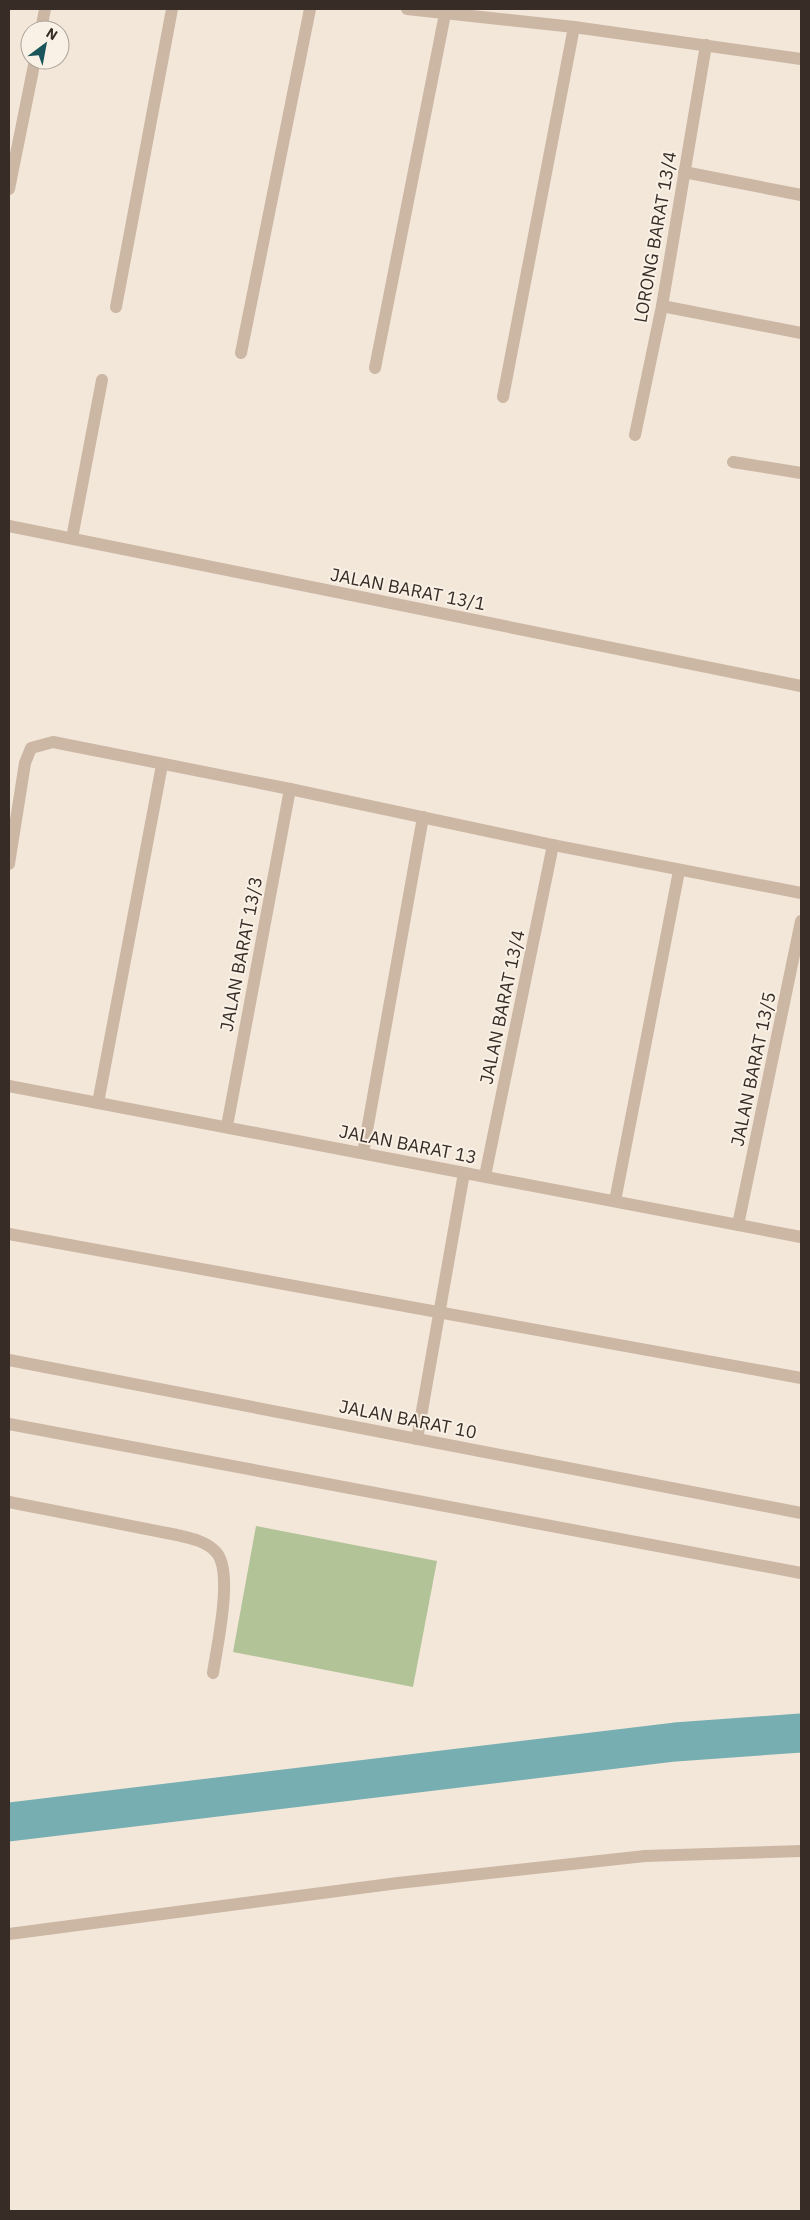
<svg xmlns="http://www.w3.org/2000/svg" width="810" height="2220" viewBox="0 0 810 2220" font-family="'IBM Plex Sans',sans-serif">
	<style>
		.green { fill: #b3c398 }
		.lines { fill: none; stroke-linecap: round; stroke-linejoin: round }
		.canal { stroke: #76aeb2; stroke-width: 39 }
		.lane { stroke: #ccb7a4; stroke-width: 12 }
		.street { stroke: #ccb7a4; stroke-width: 12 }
		.labels { text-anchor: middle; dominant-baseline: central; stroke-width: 4; stroke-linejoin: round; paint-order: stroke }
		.street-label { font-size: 18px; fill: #372c26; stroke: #faf1e6 }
	</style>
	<rect width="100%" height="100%" fill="#f3e7d9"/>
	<polygon class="green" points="256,1526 437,1561 413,1687 233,1652"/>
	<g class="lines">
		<polyline class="canal" points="9,1822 675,1742 801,1733"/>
		<g class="lane">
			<polyline points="41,30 45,9"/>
			<polyline points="684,172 801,195"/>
			<polyline points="9,189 35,60"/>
			<polyline points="241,353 310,9"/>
			<polyline points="503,397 574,27"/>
			<polyline points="733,462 801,473"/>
			<polyline points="98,1103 162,765"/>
			<polyline points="363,1153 423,817"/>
			<polyline points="615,1201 679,871"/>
			<polyline points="9,1234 801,1378"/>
			<polyline points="417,1439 464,1173"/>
		</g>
		<g class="street">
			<polyline points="407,9 574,27 801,59"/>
			<polyline points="662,306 801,333"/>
			<polyline points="116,307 172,9"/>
			<polyline points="375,368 445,14"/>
			<polyline points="635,435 662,306 706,45"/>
			<polyline points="9,526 801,686"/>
			<polyline points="72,538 102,380"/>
			<polyline points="9,864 25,763 31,748 53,742 290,789 553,845 801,893"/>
			<polyline points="9,1086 801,1237"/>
			<polyline points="227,1126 290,789"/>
			<polyline points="485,1176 553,845"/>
			<polyline points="738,1225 801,921"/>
			<polyline points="9,1360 801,1513"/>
			<polyline points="9,1424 801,1573"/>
			<path d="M9,1502L177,1535C190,1538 206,1541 216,1552C234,1571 217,1646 213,1673"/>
			<polyline points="9,1934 398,1883 645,1856 801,1851"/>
		</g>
	</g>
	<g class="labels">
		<g class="street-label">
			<text transform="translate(655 237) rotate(-80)">LORONG BARAT 13/4</text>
			<text transform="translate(408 589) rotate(11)">JALAN BARAT 13/1</text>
			<text transform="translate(241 954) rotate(-79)">JALAN BARAT 13/3</text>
			<text transform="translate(502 1007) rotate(-78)">JALAN BARAT 13/4</text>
			<text transform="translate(753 1069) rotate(-78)">JALAN BARAT 13/5</text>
			<text transform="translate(408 1144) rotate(11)">JALAN BARAT 13</text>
			<text transform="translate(408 1419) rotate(11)">JALAN BARAT 10</text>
		</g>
	</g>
	<rect width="810" height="2220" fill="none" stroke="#372c26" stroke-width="20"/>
	<g transform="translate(45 45) rotate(32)"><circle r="24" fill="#faf1e6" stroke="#aca299"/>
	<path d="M0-4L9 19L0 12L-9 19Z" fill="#19555a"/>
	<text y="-8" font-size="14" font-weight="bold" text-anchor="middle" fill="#372c26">N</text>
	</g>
</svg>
